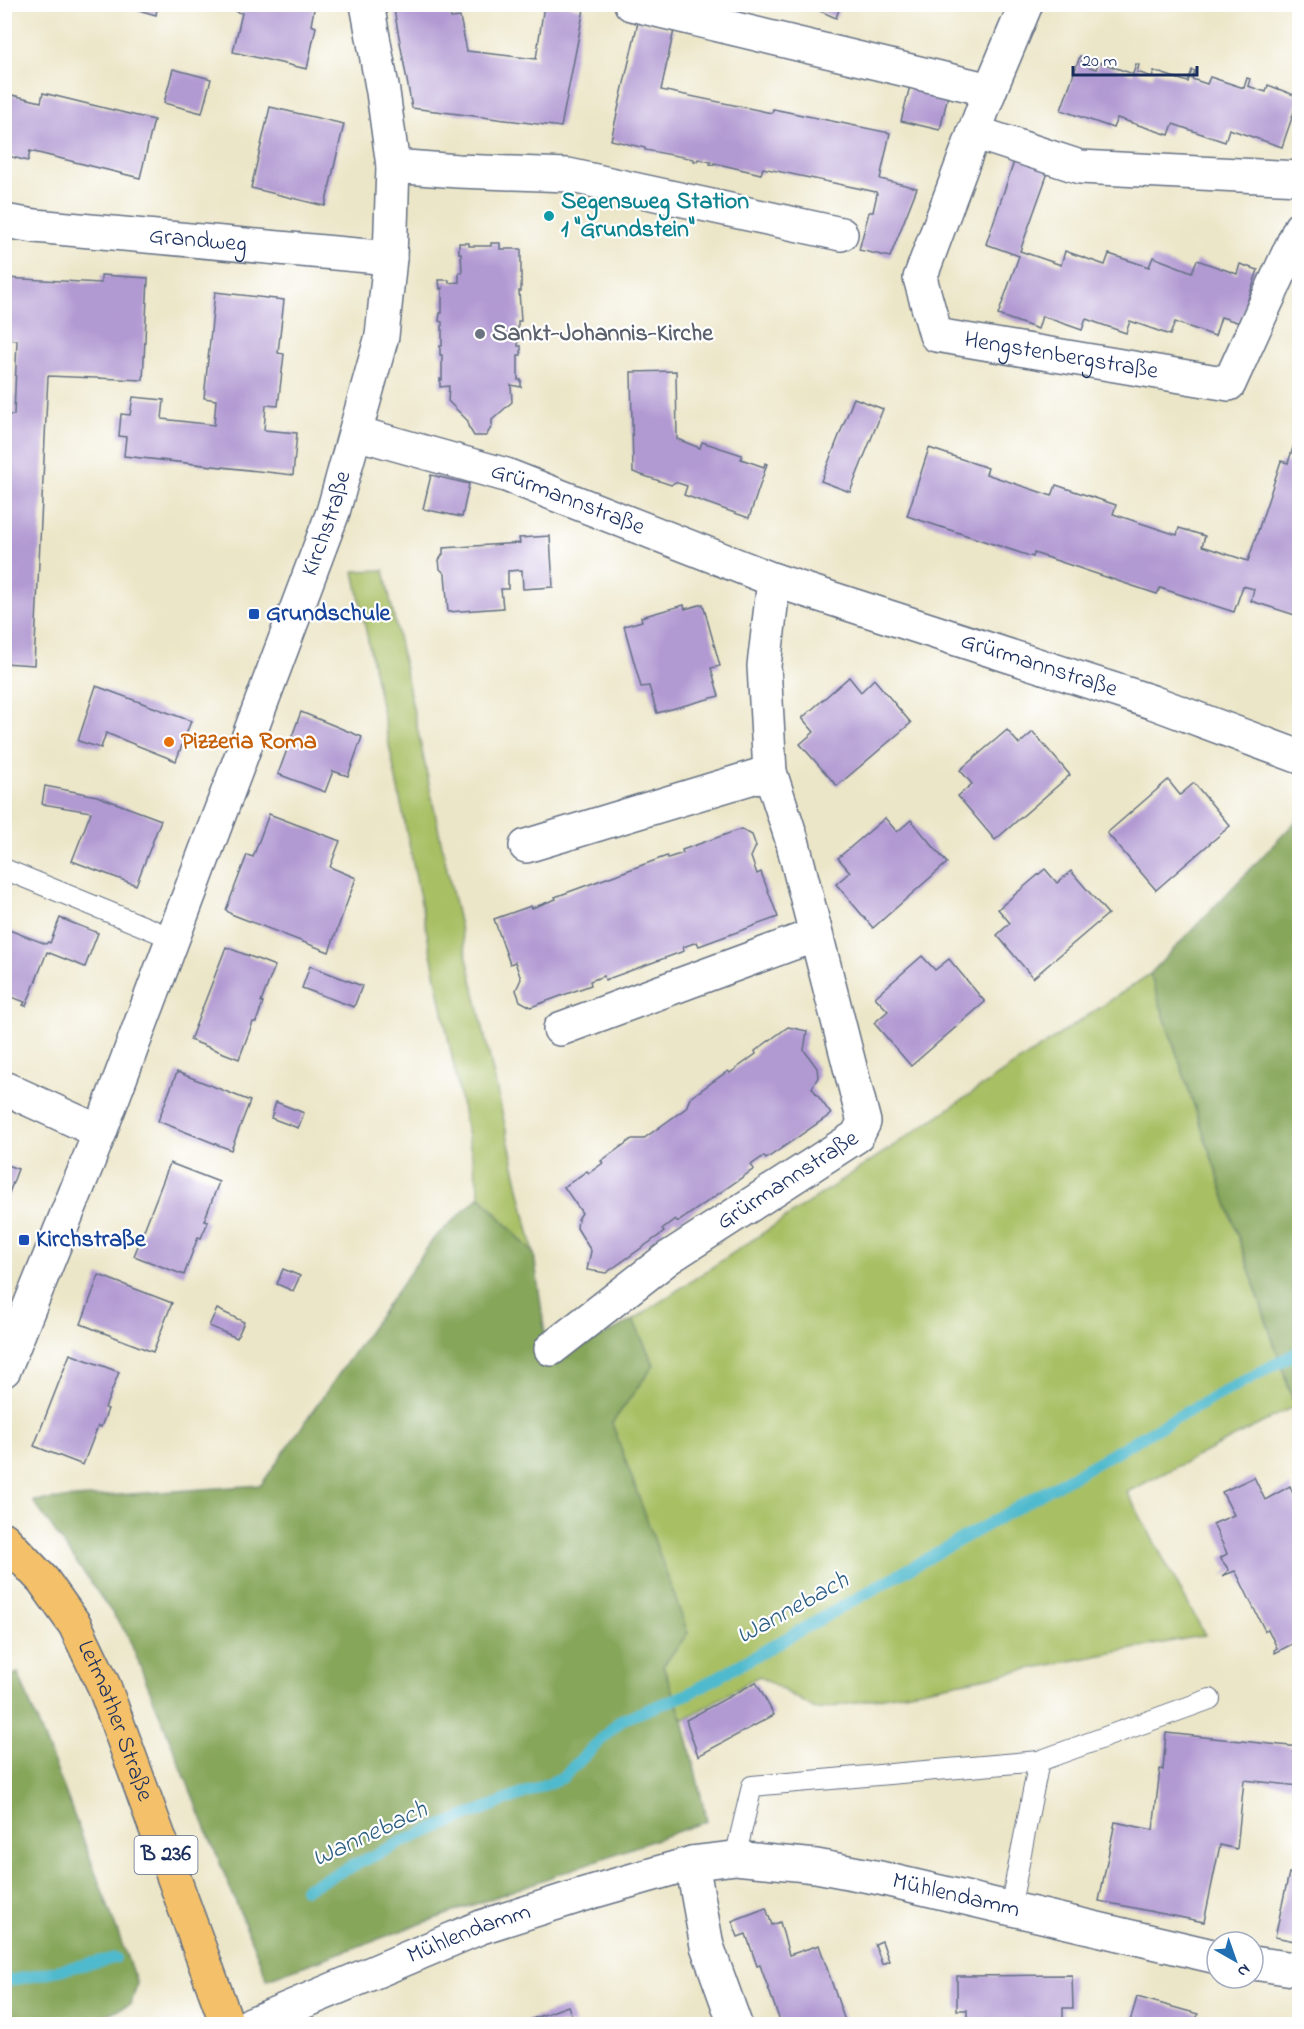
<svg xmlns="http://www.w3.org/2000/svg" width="1304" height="2029" viewBox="0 0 1304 2029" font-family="'Indie Flower',sans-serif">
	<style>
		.green { fill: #a8bf64; stroke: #627761; stroke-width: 1.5 }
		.forest { fill: #86a65a; stroke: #506a5c; stroke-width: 1.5 }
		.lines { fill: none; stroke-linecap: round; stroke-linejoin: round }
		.stream { stroke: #50bacd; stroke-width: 12 }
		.building { fill: #b199d2 }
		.lane-casing { stroke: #646f83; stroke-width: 22 }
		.street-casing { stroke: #646f83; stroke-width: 36 }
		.primary-casing { stroke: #646f83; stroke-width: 36 }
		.lane { stroke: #fff; stroke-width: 20 }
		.street { stroke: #fff; stroke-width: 33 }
		.primary { stroke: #f4c16a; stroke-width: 33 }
		.culture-dot { fill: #0f9aa8; stroke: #fff; stroke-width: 2 }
		.worship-dot { fill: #6b7280; stroke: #fff; stroke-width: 2 }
		.transit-dot { fill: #1a4fb4; stroke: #fff; stroke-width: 2 }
		.food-dot { fill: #e8710a; stroke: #fff; stroke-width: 2 }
		.labels { text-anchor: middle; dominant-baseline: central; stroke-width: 4.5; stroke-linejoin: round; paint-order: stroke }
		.shield { fill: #fff; stroke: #5f6d8e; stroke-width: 1.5 }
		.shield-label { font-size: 22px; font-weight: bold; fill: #1b2f5e }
		.culture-label { font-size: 24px; font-weight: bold; fill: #0d838f; stroke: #fff; text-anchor: start }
		.street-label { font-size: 24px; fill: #1b2f5e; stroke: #fff }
		.worship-label { font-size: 24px; font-weight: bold; fill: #5b616d; stroke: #fff; text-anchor: start }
		.transit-label { font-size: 24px; font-weight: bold; fill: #164399; stroke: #fff; text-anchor: start }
		.food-label { font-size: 24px; font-weight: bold; fill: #c56008; stroke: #fff; text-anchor: start }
		.water-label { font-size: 26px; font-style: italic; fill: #2e6085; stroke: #fff }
	</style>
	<rect width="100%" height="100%" fill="#fff"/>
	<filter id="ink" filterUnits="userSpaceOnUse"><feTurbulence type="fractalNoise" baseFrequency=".0167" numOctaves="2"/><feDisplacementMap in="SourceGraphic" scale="12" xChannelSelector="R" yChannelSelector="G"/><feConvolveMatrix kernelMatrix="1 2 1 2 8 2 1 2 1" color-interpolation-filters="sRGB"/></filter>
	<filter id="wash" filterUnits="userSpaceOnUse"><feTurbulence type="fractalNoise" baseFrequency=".008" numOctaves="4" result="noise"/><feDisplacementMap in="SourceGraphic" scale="24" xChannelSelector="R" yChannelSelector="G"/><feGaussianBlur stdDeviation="1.35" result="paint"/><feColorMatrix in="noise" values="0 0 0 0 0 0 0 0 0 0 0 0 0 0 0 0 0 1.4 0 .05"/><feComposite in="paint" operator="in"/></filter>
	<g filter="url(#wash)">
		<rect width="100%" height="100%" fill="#ece6c8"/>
		<g class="green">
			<polygon points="384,570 445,860 534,1254 480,1196 354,571"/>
			<polygon points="1150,974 1295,1406 1127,1492 1205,1635 817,1710 759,1676 683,1720 663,1665 612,1423 654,1365 633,1320"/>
		</g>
		<g class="forest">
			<polygon points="1299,818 1300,1404 1295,1406 1150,974"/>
			<polygon points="480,1196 534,1254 549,1364 633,1320 654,1365 612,1423 688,1633 663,1666 683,1720 707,1821 267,1979 127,1634 33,1501 261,1485 434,1238"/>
			<polygon points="18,1673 65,1791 137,1984 131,2004 84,2024 5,2024 4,1678"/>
		</g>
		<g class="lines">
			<g class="stream">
				<polyline points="305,1889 406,1840 562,1778 621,1720 688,1694 1172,1420 1300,1351"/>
				<polyline points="4,1982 115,1958"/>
			</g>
		</g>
		<g id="blocks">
			<g class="building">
				<polygon points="118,4 158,4 156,15"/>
				<polygon points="238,4 315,4 311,25 316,27 307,69 233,52 242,13 236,12"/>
				<polygon points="393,4 448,4 451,18 460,17 467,51 536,59 544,5 566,5 584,9 561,127 412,108"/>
				<polygon points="804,4 841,4 836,18"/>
				<polygon points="638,22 674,30 661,90 772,113 773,109 890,133 880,179 917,188 890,257 859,250 869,212 873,212 877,194 876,192 763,168 761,174 714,163 714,165 710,164 711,162 698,159 697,161 694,161 694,159 645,150 645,148 611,140"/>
				<polygon points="1080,56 1083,57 1081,64 1096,69 1099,62 1133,74 1136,64 1139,65 1137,72 1152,77 1154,71 1188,82 1192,70 1195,71 1192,79 1207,84 1210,77 1244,88 1247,78 1250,79 1248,86 1266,92 1268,85 1299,97 1282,147 1229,129 1225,142 1173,124 1169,135 1117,118 1113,128 1061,110"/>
				<polygon points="173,69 211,79 202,113 164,103"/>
				<polygon points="910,86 948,95 940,130 901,121"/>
				<polygon points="4,93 41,102 43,93 154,120 140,178 30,151 28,161 4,155"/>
				<polygon points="270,107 344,124 325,206 251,188"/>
				<polygon points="1016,156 1050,167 1020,251 1061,265 1065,251 1105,265 1109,254 1149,267 1153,257 1192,272 1197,260 1237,274 1240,264 1258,270 1240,323 1221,317 1215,336 1175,322 1170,335 1130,321 1126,333 1086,319 1082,330 1042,316 1038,329 998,315 1019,256 986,244"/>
				<polygon points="459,243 469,243 469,246 491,246 491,243 500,243 500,249 521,249 521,291 519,291 521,321 518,321 518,346 521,346 521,355 518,355 518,380 521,380 521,387 511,385 512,402 492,420 492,426 486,436 474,436 468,426 468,421 448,401 449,386 440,387 440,379 442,380 442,355 440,355 440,346 442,346 442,322 439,321 440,313 442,313 442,288 440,289 439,280 449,280 449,283 459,282 459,272 462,273 461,253 459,253"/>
				<polygon points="101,275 148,278 143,380 48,376 34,665 4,663 4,415 14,415 17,340 4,339 4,278 101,283"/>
				<polygon points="215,292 284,300 278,353 284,354 278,406 266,405 264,430 297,433 293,475 124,456 126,437 119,436 121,414 130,415 133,397 164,400 162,419 214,425 216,400 204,398"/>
				<polygon points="676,371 677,439 700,448 702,442 742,455 741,459 764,467 765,463 767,464 749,518 684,495 687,486 675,482 671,485 633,472 631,372"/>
				<polygon points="854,398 883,409 850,492 821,481"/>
				<polygon points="1299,429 1299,601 1295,615 1251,601 1254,589 1243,586 1234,612 1160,588 1157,594 1034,553 1033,557 907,516 929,448 988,468 986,474 1052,496 1056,485 1116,505 1113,514 1177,535 1179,528 1205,536 1202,546 1248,561 1281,461 1288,463"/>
				<polygon points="431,475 469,484 462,517 423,509"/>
				<polygon points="550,536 553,587 523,589 522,570 508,571 508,589 501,589 503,608 448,612 445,574 440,569 439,560 443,554 443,548 520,543 519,538"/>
				<polygon points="703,604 720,666 711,668 719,696 657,713 649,686 641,687 624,626 642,621 641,617 684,605 685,609"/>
				<polygon points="849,677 861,692 874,679 911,723 837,786 800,744 814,732 802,718"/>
				<polygon points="96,686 191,721 176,761 106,733 101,748 78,741"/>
				<polygon points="301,712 362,737 348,776 333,771 325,792 278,774"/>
				<polygon points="1007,730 1019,744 1033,732 1070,775 995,840 958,796 972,784 960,770"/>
				<polygon points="1168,780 1180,795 1194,783 1230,826 1156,890 1107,833"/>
				<polygon points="45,786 97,796 161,820 136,885 72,861 91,812 42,804"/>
				<polygon points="269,814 340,841 330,867 356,878 329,952 231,914 226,910 247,855 253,857"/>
				<polygon points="885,818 897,832 911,820 947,863 873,928 836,884 850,872 838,858"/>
				<polygon points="741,829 752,835 756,846 751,857 757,874 761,872 778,917 699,946 697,942 683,947 684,951 605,980 604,976 590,981 591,985 531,1007 520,1001 516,990 521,979 515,962 510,964 494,919 531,906 532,908 556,899 555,897 667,856 668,858 683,853 682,850"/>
				<polygon points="1045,869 1057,883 1071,871 1108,914 1033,978 997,935 1010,923 998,909"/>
				<polygon points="60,918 98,933 85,967 47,952 26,1006 23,1005 25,1002 4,994 4,928 46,944 48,942 50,943"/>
				<polygon points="226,947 275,966 261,1002 263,1003 256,1022 253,1022 239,1059 190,1040"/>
				<polygon points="922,956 935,970 949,959 985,1002 911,1066 874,1023 888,1011 875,997"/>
				<polygon points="310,966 362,986 354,1007 302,988"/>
				<polygon points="788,1027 807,1031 804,1050 817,1068 818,1077 812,1088 831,1114 766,1159 764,1156 751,1165 754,1169 678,1222 675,1219 662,1229 664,1232 606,1273 587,1270 591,1251 577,1228 578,1219 582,1213 564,1187 587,1171 589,1173 603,1163 601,1161 632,1139 643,1139 686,1108 690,1098 728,1071 730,1073 756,1054 755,1051"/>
				<polygon points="177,1072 250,1101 231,1150 158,1121"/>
				<polygon points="276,1102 304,1113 298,1128 271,1118"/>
				<polygon points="170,1163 219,1182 204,1221 208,1222 201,1238 198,1237 184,1275 134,1256"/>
				<polygon points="4,1164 18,1169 5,1204 4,1204"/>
				<polygon points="283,1269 300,1276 293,1291 277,1284"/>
				<polygon points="99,1275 172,1303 153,1352 81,1324"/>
				<polygon points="217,1309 244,1322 237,1338 209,1326"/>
				<polygon points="70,1354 119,1372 105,1408 108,1409 101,1427 98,1426 83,1465 34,1446"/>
				<polygon points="1254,1477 1265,1500 1290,1486 1299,1509 1299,1654 1294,1643 1275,1653 1274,1650 1277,1648 1268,1629 1265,1631 1237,1574 1235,1571 1222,1576 1229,1570 1220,1558 1227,1554 1226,1551 1213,1524 1234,1515 1222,1492"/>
				<polygon points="756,1682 774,1715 698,1756 686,1720"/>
				<polygon points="1166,1733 1299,1747 1299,1786 1244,1780 1237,1849 1220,1845 1204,1922 1099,1901 1115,1822 1153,1830 1160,1769 1163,1770"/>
				<polygon points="1289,1873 1299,1875 1299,1942 1275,1937"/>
				<polygon points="766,1908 772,1925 780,1922 789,1955 819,1945 846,2024 781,2024 760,1965 757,1966 746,1934 738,1937 732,1921"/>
				<polygon points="882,1941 889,1961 882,1964 875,1944"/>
				<polygon points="1072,1975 1073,2008 1063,2008 1063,2024 967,2024 967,2010 957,2010 957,1976"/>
				<polygon points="1137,1997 1198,2014 1195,2024 1125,2024 1130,2022"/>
				<polygon points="568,2006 575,2024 518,2024"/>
			</g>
		</g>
	</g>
	<g filter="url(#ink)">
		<use href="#blocks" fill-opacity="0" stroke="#646f83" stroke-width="1.5"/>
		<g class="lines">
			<g class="lane-casing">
				<g id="lane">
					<polyline points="4,869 172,938"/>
					<polyline points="735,1858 752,1786 1039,1761 1210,1699"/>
					<polyline points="1010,1909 1039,1761"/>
				</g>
			</g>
			<g class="street-casing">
				<g id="street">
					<polyline points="631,4 990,90"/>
					<path id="s1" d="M1026,4L990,90L920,278L936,335L1229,384L1300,228"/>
					<polyline points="974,132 1080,167 1300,178"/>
					<polyline points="393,166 458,171 568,175 841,234"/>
					<path id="s2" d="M4,221L35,226L390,258"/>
					<path id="s3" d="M356,433L506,475L774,580L1152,702L1300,757"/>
					<polyline points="526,846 770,772"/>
					<polyline points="560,1029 815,935"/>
					<polyline points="4,1088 100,1132"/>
					<path id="s4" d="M551,1349L668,1258L857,1136L864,1122L792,840L770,772L764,666L774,580"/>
					<path id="s5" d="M4,1370L100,1132L333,512L382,336L390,258L393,166L383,92L367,4"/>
					<polyline points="692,1863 707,1946 735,2024"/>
					<polyline points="1253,1963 1300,1970"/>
					<path id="s6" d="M251,2024L481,1927L588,1893L692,1863L735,1858L816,1866L880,1878L1217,1957"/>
				</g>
			</g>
			<g class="primary-casing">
				<g id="primary">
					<path id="s7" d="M4,1539L43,1580L75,1625L104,1686L227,2024"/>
				</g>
			</g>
			<use href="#lane" class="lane"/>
			<use href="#street" class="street"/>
			<use href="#primary" class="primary"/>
		</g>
	</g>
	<circle class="culture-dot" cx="549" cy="216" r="6"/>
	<circle class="worship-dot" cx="480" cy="334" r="6"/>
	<g class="transit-dot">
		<rect x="248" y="608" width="12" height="12" rx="3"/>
		<rect x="18" y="1234" width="12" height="12" rx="3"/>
	</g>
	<circle class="food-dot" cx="169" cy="742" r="6"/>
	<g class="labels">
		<rect class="shield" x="134.5" y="1836" width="63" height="38" rx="4.5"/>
		<g class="shield-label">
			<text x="166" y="1855">B 236</text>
		</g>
		<g class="culture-label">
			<text x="561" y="202">Segensweg Station<tspan x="561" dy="28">1 "Grundstein"</tspan></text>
		</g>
		<g class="street-label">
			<text stroke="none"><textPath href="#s2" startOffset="195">Grandweg</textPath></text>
			<text stroke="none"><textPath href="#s1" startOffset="480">Hengstenbergstraße</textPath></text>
			<text stroke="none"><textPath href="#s3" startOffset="222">Grürmannstraße</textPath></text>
			<text stroke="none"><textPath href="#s5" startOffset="906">Kirchstraße</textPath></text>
			<text stroke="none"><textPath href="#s3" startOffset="722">Grürmannstraße</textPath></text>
			<text stroke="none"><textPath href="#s4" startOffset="291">Grürmannstraße</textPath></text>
			<text stroke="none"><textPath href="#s7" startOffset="216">Letmather Straße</textPath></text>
			<text stroke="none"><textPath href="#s6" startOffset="738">Mühlendamm</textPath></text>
			<text stroke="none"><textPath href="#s6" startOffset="236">Mühlendamm</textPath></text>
		</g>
		<g class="worship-label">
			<text x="492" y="334">Sankt-Johannis-Kirche</text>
		</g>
		<g class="transit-label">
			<text x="266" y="614">Grundschule</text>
			<text x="36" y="1240">Kirchstraße</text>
		</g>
		<g class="food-label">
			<text x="181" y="742">Pizzeria Roma</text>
		</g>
		<g class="water-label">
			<text transform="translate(793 1609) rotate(-29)">Wannebach</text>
			<text transform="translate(370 1835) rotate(-25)">Wannebach</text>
		</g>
	</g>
	<rect width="1304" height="2029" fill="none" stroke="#fff" stroke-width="24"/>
	<g transform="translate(1235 1960) rotate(140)"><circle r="28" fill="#ffffff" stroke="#a4acbf" stroke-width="1.5"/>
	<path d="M0-4.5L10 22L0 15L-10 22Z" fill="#1f6fb2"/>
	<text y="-9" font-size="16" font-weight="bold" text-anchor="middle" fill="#1b2f5e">N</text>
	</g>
	<path d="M1073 66v9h124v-9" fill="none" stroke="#1b2f5e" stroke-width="3"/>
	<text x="1082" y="66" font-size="18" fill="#1b2f5e" stroke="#ffffff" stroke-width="4.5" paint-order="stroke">20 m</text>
</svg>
